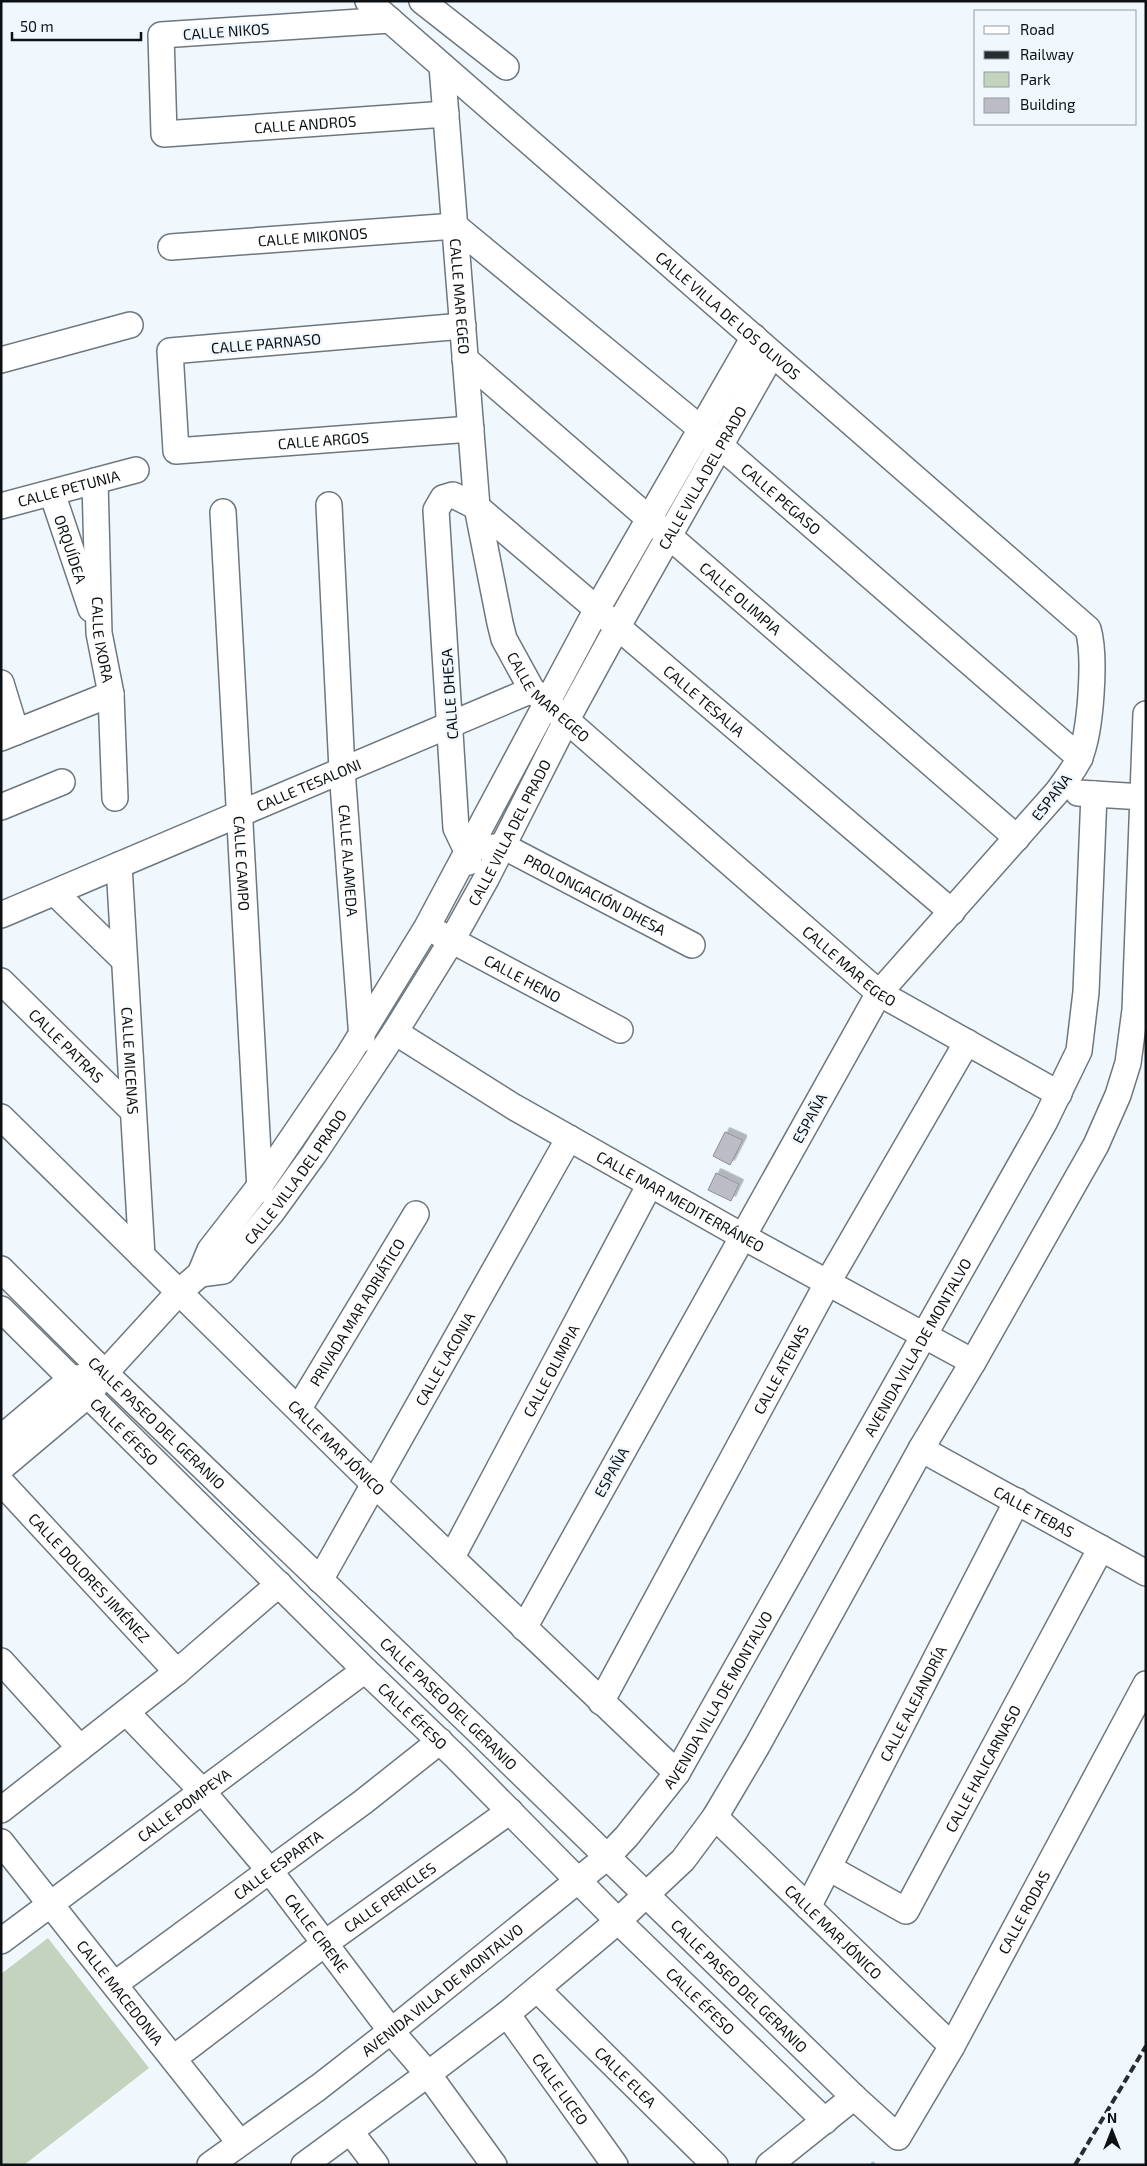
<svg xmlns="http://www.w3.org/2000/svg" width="1147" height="2166" viewBox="0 0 1147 2166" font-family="'Exo 2',sans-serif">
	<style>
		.green { fill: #c3d3bd }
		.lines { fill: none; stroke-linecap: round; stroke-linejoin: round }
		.stream { stroke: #9fc6e2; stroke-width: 5 }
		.building { fill: #bcbcc7; stroke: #8e8e98; filter: url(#shadow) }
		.minor-casing { stroke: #6e777e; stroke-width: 28 }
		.minor { stroke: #fff; stroke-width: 25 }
		.rail { stroke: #282d2f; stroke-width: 4; stroke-dasharray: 8 4; stroke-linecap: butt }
		.labels { text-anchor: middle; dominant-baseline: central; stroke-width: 5; stroke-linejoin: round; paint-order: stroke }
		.street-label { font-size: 15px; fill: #0d1113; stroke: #f0f8fe }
	</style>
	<defs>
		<filter id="shadow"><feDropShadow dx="4.5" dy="-4.5" stdDeviation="0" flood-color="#0004"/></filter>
	</defs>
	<rect width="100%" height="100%" fill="#f0f8fe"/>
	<polygon class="green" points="48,1938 149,2068 24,2165 1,2165 1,1974"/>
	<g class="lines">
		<polyline class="stream" points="873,2164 873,2165"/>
	</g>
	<g class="building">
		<polygon points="725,1132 743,1140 730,1165 713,1156"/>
		<polygon points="716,1173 739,1184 731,1201 708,1190"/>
	</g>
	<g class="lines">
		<g class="minor-casing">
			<g id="minor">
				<path id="s1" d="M368,1L1088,629C1096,656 1091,733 1079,759C1074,770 1065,781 1058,791L879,993L524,1628"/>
				<polyline points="422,1 506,67"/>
				<path id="s2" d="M390,20L161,35L164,134L446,114"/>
				<path id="s3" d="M442,66L477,507L500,623L504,639L532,690L879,993L1059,1094"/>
				<path id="s4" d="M171,247L455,226L701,429L1080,758"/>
				<path id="s5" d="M463,326L170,351L176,451L471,429"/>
				<path id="s6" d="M465,359L1017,838"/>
				<polyline points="1,360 130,325"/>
				<path id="s7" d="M95,481L99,633L111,694L115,798"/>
				<path id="s8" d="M52,493L91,609"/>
				<path id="s9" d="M329,505L342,770L362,1039"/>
				<path id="s10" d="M1,506L136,470"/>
				<path id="s11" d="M223,512L260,1190"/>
				<polyline points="1,683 16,732"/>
				<polyline points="1,738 111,694"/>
				<polyline points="1078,793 1143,797"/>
				<polyline points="1,807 62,782"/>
				<path id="s12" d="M487,848L503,846L692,945"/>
				<path id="s13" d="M469,862L467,851L456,828L436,510L443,498L453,495L477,507L952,912"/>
				<path id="s14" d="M119,865L142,1256"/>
				<polyline points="55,893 124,960"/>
				<path id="s15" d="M1,915L532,690"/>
				<path id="s16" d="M438,933L620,1030"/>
				<path id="s17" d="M1,981L133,1111"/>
				<path id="s18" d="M395,1032L514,1107L742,1236L973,1362"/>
				<path id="s19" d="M1,1117L374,1484L677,1773"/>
				<path id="s20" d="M1,1269L105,1373L481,1734L854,2097L898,2137L952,2046L1146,1684"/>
				<path id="s21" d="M200,1274L223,1271L272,1212L314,1154L395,1032L452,940L486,879L566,721L618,626L772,354"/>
				<path id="s22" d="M1,1309L365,1670L456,1757L618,1921L825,2121"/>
				<path id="s23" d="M299,1408L416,1214"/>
				<polyline points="1,1438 71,1379 88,1376"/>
				<path id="s24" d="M921,1449L1146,1573"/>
				<polyline points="1,1468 89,1394 105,1373 179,1292 200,1274 210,1250 259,1187 348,1056 427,927 597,609 754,337"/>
				<path id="s25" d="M1,1482L177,1672"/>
				<path id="s26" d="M452,1557L650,1184"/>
				<path id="s27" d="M320,1580L569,1138"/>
				<polyline points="1,1661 80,1748"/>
				<path id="s28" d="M601,1702L828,1282L967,1042"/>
				<path id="s29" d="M127,1713L203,1792L270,1871L391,2031L428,2074L494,2165"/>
				<polyline points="1,1810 177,1672 279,1584"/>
				<path id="s30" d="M715,1817L952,2046"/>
				<path id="s31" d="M1,1842L240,2143"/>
				<path id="s32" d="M829,1868L906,1911L1101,1548"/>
				<path id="s33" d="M808,1907L1017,1501"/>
				<path id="s34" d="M1,1941L365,1670"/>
				<path id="s35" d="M115,1984L363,1802L440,1741"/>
				<path id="s36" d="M537,1989L715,2165"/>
				<path id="s37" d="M507,2014L615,2165"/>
				<path id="s38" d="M174,2058L324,1944L510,1811"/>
				<polyline points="350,2131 376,2165"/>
				<path id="s39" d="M210,2165L319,2087L391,2031L607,1857L627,1836L677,1773L1045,1121L1079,1051L1086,992L1094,794"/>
				<polyline points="304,2165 428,2074 507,2014 618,1921 683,1860 715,1817 757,1746 921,1449 973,1362 1096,1145 1118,1095 1128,1063 1135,1010 1146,714"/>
				<polyline points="769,2165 854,2097"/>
			</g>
		</g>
		<use href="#minor" class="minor"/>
		<polyline class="rail" points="1075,2165 1146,2046"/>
	</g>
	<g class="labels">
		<g class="street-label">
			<text transform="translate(226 31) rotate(-4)">CALLE NIKOS</text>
			<text stroke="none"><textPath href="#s2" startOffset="470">CALLE ANDROS</textPath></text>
			<text stroke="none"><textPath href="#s4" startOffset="142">CALLE MIKONOS</textPath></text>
			<text stroke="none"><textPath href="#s3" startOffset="231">CALLE MAR EGEO</textPath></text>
			<text stroke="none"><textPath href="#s1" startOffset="478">CALLE VILLA DE LOS OLIVOS</textPath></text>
			<text transform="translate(266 343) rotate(-5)">CALLE PARNASO</text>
			<text stroke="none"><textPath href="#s5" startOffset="542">CALLE ARGOS</textPath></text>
			<text stroke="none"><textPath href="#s21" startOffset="952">CALLE VILLA DEL PRADO</textPath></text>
			<text stroke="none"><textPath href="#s10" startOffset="70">CALLE PETUNIA</textPath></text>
			<text stroke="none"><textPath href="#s4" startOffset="710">CALLE PEGASO</textPath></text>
			<text stroke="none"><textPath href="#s8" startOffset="59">ORQUÍDEA</textPath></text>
			<text stroke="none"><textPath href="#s6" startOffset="365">CALLE OLIMPIA</textPath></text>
			<text stroke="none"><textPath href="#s7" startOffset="159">CALLE IXORA</textPath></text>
			<text transform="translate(449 694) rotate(-94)">CALLE DHESA</text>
			<text stroke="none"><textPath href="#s3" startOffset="651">CALLE MAR EGEO</textPath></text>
			<text stroke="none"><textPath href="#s13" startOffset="705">CALLE TESALIA</textPath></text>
			<text stroke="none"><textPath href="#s15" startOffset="334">CALLE TESALONI</textPath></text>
			<text transform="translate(1051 797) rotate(-52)">ESPAÑA</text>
			<text stroke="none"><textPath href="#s21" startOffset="548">CALLE VILLA DEL PRADO</textPath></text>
			<text stroke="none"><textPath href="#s9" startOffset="356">CALLE ALAMEDA</textPath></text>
			<text stroke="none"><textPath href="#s11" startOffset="352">CALLE CAMPO</textPath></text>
			<text stroke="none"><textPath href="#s12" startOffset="120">PROLONGACIÓN DHESA</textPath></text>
			<text stroke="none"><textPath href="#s3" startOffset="1056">CALLE MAR EGEO</textPath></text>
			<text stroke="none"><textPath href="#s16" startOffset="96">CALLE HENO</textPath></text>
			<text stroke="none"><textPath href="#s17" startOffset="92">CALLE PATRAS</textPath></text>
			<text stroke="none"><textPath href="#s14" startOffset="196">CALLE MICENAS</textPath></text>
			<text transform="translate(809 1118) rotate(-61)">ESPAÑA</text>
			<text stroke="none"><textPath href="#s21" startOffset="142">CALLE VILLA DEL PRADO</textPath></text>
			<text stroke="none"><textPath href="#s18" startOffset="332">CALLE MAR MEDITERRÁNEO</textPath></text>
			<text stroke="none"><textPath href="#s23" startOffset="112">PRIVADA MAR ADRIÁTICO</textPath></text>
			<text stroke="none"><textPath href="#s39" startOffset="1101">AVENIDA VILLA DE MONTALVO</textPath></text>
			<text stroke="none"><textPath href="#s27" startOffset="254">CALLE LACONIA</textPath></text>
			<text stroke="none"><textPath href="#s28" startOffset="378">CALLE ATENAS</textPath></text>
			<text stroke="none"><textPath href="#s26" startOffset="211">CALLE OLIMPIA</textPath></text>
			<text stroke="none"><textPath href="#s20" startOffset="219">CALLE PASEO DEL GERANIO</textPath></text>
			<text stroke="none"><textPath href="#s22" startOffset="174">CALLE ÉFESO</textPath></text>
			<text stroke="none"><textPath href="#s19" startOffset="471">CALLE MAR JÓNICO</textPath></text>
			<text transform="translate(611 1472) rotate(-61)">ESPAÑA</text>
			<text stroke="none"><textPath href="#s24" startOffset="129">CALLE TEBAS</textPath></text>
			<text stroke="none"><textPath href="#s25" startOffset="130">CALLE DOLORES JIMÉNEZ</textPath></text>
			<text stroke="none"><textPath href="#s39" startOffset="696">AVENIDA VILLA DE MONTALVO</textPath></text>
			<text stroke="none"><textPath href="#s20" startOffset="624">CALLE PASEO DEL GERANIO</textPath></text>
			<text stroke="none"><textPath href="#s33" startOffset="229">CALLE ALEJANDRÍA</textPath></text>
			<text stroke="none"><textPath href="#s22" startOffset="579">CALLE ÉFESO</textPath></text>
			<text stroke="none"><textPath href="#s32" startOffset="250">CALLE HALICARNASO</textPath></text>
			<text stroke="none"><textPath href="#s34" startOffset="228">CALLE POMPEYA</textPath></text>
			<text stroke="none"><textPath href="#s35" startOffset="202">CALLE ESPARTA</textPath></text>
			<text stroke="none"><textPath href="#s38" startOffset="269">CALLE PERICLES</textPath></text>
			<text stroke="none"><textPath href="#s20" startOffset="1506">CALLE RODAS</textPath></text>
			<text stroke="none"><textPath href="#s30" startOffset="165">CALLE MAR JÓNICO</textPath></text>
			<text stroke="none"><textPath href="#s29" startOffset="291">CALLE CIRENE</textPath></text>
			<text stroke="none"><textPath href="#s20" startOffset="1029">CALLE PASEO DEL GERANIO</textPath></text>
			<text stroke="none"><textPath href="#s39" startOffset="291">AVENIDA VILLA DE MONTALVO</textPath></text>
			<text stroke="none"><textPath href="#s31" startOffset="192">CALLE MACEDONIA</textPath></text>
			<text stroke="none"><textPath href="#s22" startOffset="984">CALLE ÉFESO</textPath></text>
			<text stroke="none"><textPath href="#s36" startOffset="125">CALLE ELEA</textPath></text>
			<text stroke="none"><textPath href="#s37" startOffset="92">CALLE LICEO</textPath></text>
		</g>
	</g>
	<rect width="1147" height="2166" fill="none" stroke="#0d1113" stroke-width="5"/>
	<rect x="974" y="10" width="162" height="115" fill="#f0f8fe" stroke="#959ca0"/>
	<rect x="984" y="26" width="25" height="8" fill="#ffffff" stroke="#959ca0"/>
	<text x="1020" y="35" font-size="15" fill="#0d1113">Road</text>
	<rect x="984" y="51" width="25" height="8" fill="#282d2f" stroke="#959ca0"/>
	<text x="1020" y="60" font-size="15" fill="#0d1113">Railway</text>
	<rect x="984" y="72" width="25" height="15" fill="#c3d3bd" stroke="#959ca0"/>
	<text x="1020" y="85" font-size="15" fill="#0d1113">Park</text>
	<rect x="984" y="98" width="25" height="15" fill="#bcbcc7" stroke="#959ca0"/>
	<text x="1020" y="110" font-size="15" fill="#0d1113">Building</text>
	<g transform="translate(1112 2131)" stroke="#f0f8fe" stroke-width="4" paint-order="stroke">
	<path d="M0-4L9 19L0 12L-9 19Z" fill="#0d1113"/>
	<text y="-8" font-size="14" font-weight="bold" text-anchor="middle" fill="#0d1113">N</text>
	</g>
	<path d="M12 32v8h129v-8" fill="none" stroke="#0d1113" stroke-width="2.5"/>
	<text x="20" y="32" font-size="15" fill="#0d1113" stroke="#f0f8fe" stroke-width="4" paint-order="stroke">50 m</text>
</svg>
